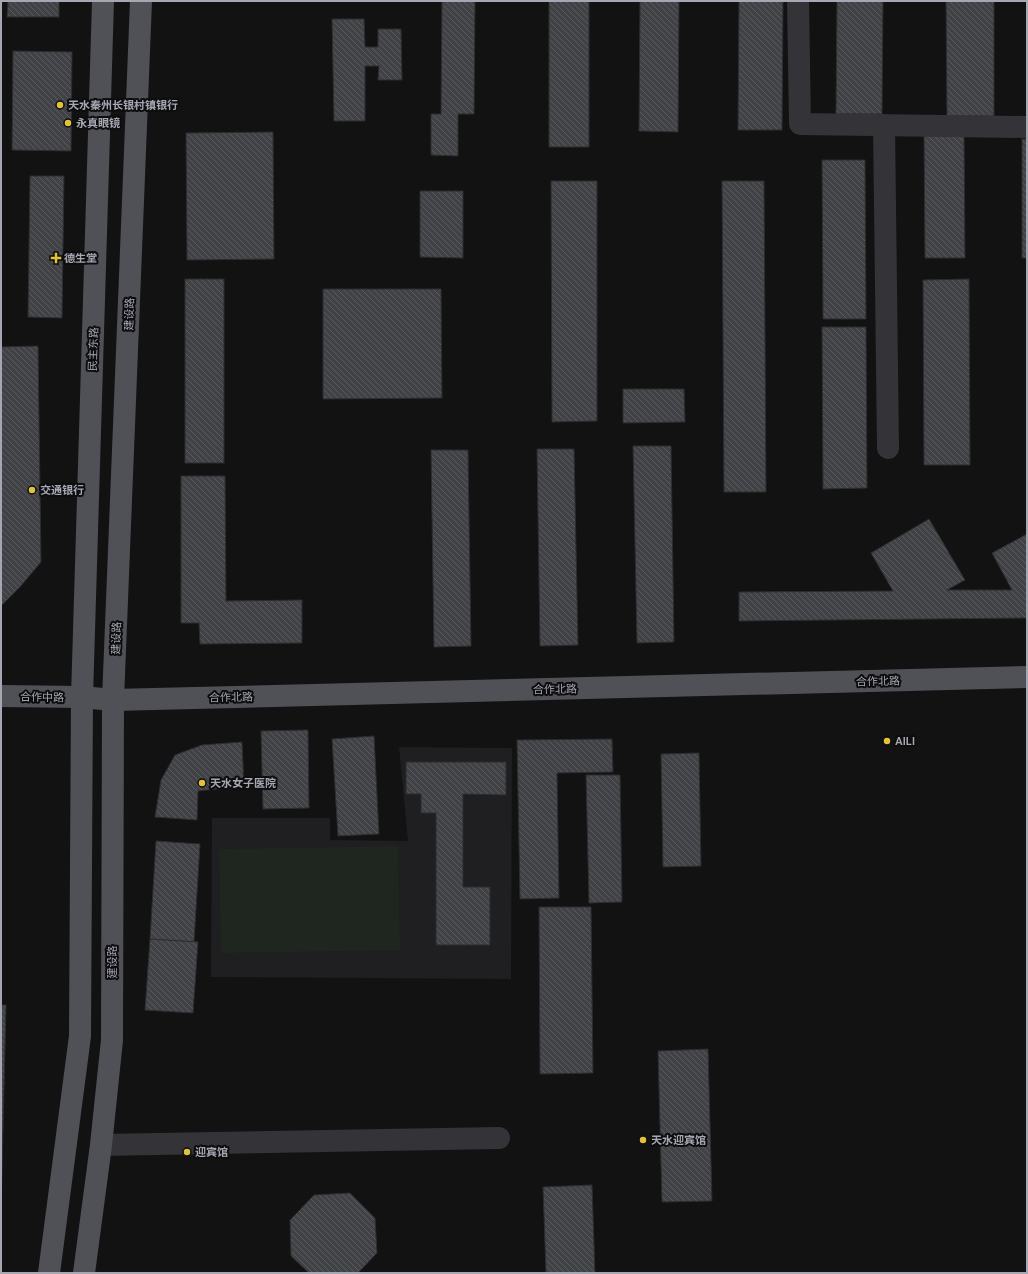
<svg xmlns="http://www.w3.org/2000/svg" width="1028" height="1274" viewBox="0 0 1028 1274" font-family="'DM Sans','Noto Sans SC',sans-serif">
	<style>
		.built { fill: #1f1e20 }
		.pitch { fill: #1f2620 }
		.building { fill: url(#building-back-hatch); stroke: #2d2c2f }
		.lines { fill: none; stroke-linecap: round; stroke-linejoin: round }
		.minor { stroke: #333338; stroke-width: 22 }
		.major { stroke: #505057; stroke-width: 22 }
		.poi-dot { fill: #e2c23b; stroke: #0d0d0e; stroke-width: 1.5 }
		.labels { text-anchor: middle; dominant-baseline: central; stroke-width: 4; stroke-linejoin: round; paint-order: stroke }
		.poi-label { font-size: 11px; font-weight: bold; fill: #a5a7b3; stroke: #0d0d0e; text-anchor: start }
		.street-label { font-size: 11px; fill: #a5a7b3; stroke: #0d0d0e }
	</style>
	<defs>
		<pattern id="building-back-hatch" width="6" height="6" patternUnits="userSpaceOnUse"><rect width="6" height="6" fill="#414246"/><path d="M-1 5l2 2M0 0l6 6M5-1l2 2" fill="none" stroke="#595a5e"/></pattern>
	</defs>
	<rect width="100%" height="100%" fill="#121213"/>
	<polygon class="built" points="399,747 512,748 511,979 211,977 212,818 330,818 330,840 408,841"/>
	<polygon class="pitch" points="398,846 400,950 221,953 219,849"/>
	<g class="building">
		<polygon points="8,1 59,1 59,17 7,17"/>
		<polygon points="442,1 475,1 474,114 458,114 458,156 431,155 431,114 441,114"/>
		<rect x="549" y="1" width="40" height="146"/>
		<polygon points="640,1 679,1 678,132 639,131"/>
		<polygon points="739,1 783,1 782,130 738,130"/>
		<polygon points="837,1 883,1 882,114 836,114"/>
		<polygon points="946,1 994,1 994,116 947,116"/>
		<polygon points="332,19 364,19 365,47 378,47 378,29 401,29 402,80 378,80 379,66 365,66 365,121 334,121"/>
		<polygon points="13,51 72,52 71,151 12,150"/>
		<polygon points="273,132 274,259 187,260 186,133"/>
		<polygon points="924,133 964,133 965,258 925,258"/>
		<rect x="1022" y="139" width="5" height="119"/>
		<polygon points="822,160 865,160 866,319 823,319"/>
		<polygon points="30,176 64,176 62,318 28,317"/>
		<polygon points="551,181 597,181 597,421 552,422"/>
		<polygon points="722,181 764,181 766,492 724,492"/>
		<polygon points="420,191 463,191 463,258 420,257"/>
		<rect x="185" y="279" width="39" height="184"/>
		<polygon points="969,279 970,465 924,465 923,280"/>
		<polygon points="323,289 441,289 442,398 323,399"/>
		<polygon points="822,327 866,327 867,488 823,489"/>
		<polygon points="38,346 41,562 20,587 1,606 1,347"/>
		<polygon points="623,389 684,389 685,422 623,423"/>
		<polygon points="633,446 671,446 674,642 637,643"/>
		<polygon points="537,449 574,449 578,645 540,646"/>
		<polygon points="431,450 468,450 471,646 434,647"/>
		<polygon points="181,476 225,476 226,601 302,600 302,643 200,644 199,623 181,623"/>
		<polygon points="929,519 965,580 947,590 1012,590 992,553 1027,534 1027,618 739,621 739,592 893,591 871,553"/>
		<polygon points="308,730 309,808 263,809 261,731"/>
		<polygon points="374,736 379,834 338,836 332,739"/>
		<polygon points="612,739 613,772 557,773 559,898 520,899 517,740"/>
		<polygon points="242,742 244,786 198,791 197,820 155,817 161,780 175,755 202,745"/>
		<polygon points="699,753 701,866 663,867 661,754"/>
		<polygon points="406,762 506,762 506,795 463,794 463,887 490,887 490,945 436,945 436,813 421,813 421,794 406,794"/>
		<polygon points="586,775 620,775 622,902 589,903"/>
		<polygon points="156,841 200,844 194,942 150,939"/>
		<polygon points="539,907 591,907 593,1073 540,1074"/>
		<polygon points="150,939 198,942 193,1013 145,1010"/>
		<polygon points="1,1005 6,1005 1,1211"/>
		<polygon points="708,1049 712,1201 662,1202 658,1051"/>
		<polygon points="592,1185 595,1273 546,1273 543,1187"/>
		<polygon points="350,1193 375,1218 377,1253 358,1273 309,1273 291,1256 290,1220 314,1195"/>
	</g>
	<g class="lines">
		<g class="minor">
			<polyline points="798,1 800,124 1027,127"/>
			<polyline points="884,125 888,448"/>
			<polyline points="101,1145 499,1138"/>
		</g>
		<g class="major">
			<polyline points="1,696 82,697 113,700 1027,677"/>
			<polyline points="49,1273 80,1036 82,697 103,1"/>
			<polyline points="84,1273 101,1145 112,1040 113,700 141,1"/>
		</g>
	</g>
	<g class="poi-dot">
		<circle cx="60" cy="105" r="4"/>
		<circle cx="68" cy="123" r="4"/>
		<path d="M54 252h4v4h4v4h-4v4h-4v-4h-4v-4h4z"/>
		<circle cx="32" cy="490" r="4"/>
		<circle cx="887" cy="741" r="4"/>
		<circle cx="202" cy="783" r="4"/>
		<circle cx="643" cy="1140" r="4"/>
		<circle cx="187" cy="1152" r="4"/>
	</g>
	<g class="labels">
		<g class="poi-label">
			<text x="68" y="105">天水秦州长银村镇银行</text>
			<text x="76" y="123">永真眼镜</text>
			<text x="64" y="258">德生堂</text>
			<text x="40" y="490">交通银行</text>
			<text x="895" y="741">AILI</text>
			<text x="210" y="783">天水女子医院</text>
			<text x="651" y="1140">天水迎宾馆</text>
			<text x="195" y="1152">迎宾馆</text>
		</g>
		<g class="street-label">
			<text transform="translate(129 314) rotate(-88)">建设路</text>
			<text transform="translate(93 349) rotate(-88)">民主东路</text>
			<text transform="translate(116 638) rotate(-88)">建设路</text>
			<text transform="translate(878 681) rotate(-1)">合作北路</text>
			<text transform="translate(555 689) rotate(-1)">合作北路</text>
			<text transform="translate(42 697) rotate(1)">合作中路</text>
			<text transform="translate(231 697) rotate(-1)">合作北路</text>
			<text transform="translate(112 962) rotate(-90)">建设路</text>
		</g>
	</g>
	<rect width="1028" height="1274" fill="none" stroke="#a5a7b3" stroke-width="4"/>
</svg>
